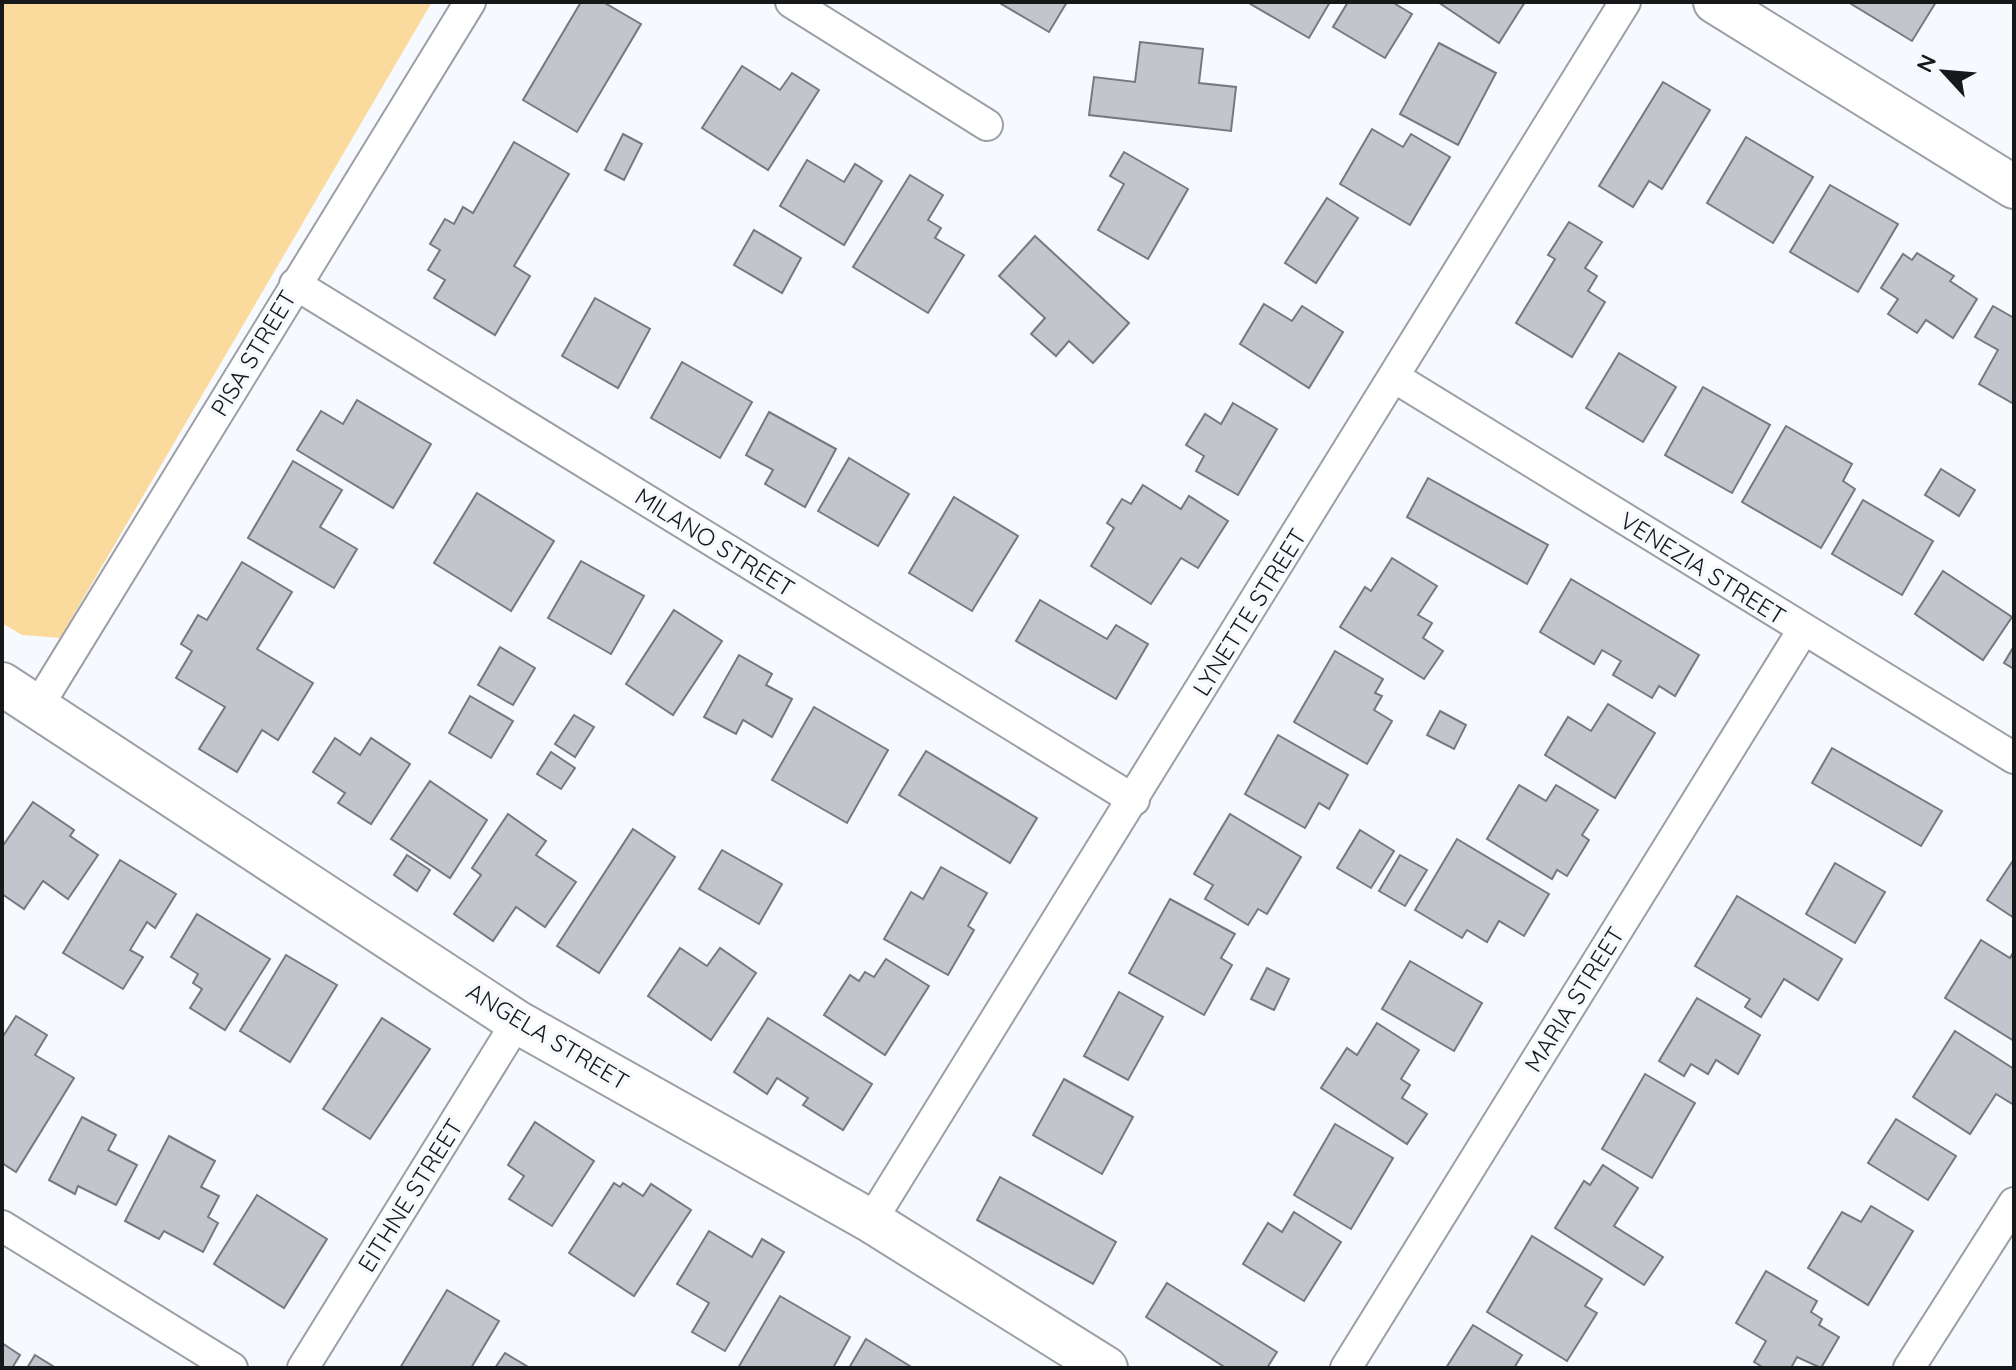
<svg xmlns="http://www.w3.org/2000/svg" width="2016" height="1370" viewBox="0 0 2016 1370" font-family="Quicksand,sans-serif">
	<style>
		.green { fill: #fadb9d }
		.building { fill: #c2c6cc; stroke: #767a7f; stroke-width: 2 }
		.lines { fill: none; stroke-linecap: round; stroke-linejoin: round }
		.street-casing { stroke: #9c9fa5; stroke-width: 34 }
		.secondary-casing { stroke: #9c9fa5; stroke-width: 46 }
		.street { stroke: #fff; stroke-width: 30 }
		.secondary { stroke: #fff; stroke-width: 42 }
		.labels { text-anchor: middle; dominant-baseline: central; stroke-width: 7; stroke-linejoin: round; paint-order: stroke }
		.street-label { font-size: 24px; fill: #17181a; stroke: #f6f9fe }
	</style>
	<rect width="100%" height="100%" fill="#f6f9fe"/>
	<polygon class="green" points="2,2 432,2 60,638 22,635 2,623"/>
	<g class="building">
		<polygon points="581,2 603,2 641,24 577,132 523,100"/>
		<polygon points="998,2 1067,2 1049,32"/>
		<polygon points="1247,2 1330,2 1309,38"/>
		<polygon points="1348,2 1392,2 1412,14 1385,58 1333,27"/>
		<polygon points="1438,2 1525,2 1499,43"/>
		<polygon points="1848,2 1936,2 1912,41"/>
		<polygon points="1140,42 1203,49 1199,83 1236,87 1231,131 1089,115 1094,77 1135,82"/>
		<polygon points="1439,43 1496,73 1458,145 1400,114"/>
		<polygon points="742,66 780,90 792,73 819,90 768,170 702,128"/>
		<polygon points="1663,82 1710,110 1662,189 1649,181 1633,207 1599,186"/>
		<polygon points="1372,129 1403,147 1411,134 1450,157 1410,225 1340,184"/>
		<polygon points="623,134 642,144 624,180 605,170"/>
		<polygon points="1746,137 1813,177 1773,243 1707,203"/>
		<polygon points="514,142 569,174 514,266 530,276 495,335 434,298 445,280 428,270 440,250 430,244 445,219 454,224 463,207 473,213"/>
		<polygon points="1124,152 1188,189 1148,259 1098,230 1124,184 1110,176"/>
		<polygon points="807,160 844,182 855,164 882,181 844,245 780,206"/>
		<polygon points="910,175 943,195 928,220 941,228 935,238 964,255 928,313 853,267"/>
		<polygon points="1830,185 1898,224 1858,292 1790,252"/>
		<polygon points="1327,198 1358,218 1316,283 1285,263"/>
		<polygon points="1569,222 1602,242 1585,268 1597,276 1588,291 1605,302 1572,357 1516,323 1555,259 1548,255"/>
		<polygon points="754,230 801,258 782,293 734,265"/>
		<polygon points="1035,236 1129,323 1093,363 1069,341 1056,356 1031,334 1045,318 999,276"/>
		<polygon points="1917,253 1954,276 1950,281 1977,299 1953,338 1926,320 1917,333 1888,314 1898,299 1881,288 1903,254 1912,260"/>
		<polygon points="595,298 650,329 618,388 562,356"/>
		<polygon points="1264,304 1292,321 1302,306 1343,332 1309,388 1240,344"/>
		<polygon points="1993,306 2014,318 2014,404 1979,384 1998,350 1975,337"/>
		<polygon points="1619,353 1676,387 1643,442 1586,408"/>
		<polygon points="682,362 752,402 720,458 651,418"/>
		<polygon points="1703,387 1770,425 1732,493 1665,455"/>
		<polygon points="357,400 431,444 393,508 297,450 321,411 343,424"/>
		<polygon points="1233,403 1277,429 1238,495 1196,471 1204,456 1186,445 1205,414 1221,424"/>
		<polygon points="769,412 836,449 805,507 765,484 773,470 746,455"/>
		<polygon points="1786,426 1852,464 1843,481 1855,489 1821,548 1742,502"/>
		<polygon points="849,458 909,494 878,546 818,511"/>
		<polygon points="293,461 342,490 320,527 357,549 334,588 248,538"/>
		<polygon points="1941,469 1975,490 1959,516 1925,495"/>
		<polygon points="1428,478 1548,545 1527,584 1407,517"/>
		<polygon points="1143,485 1181,509 1189,496 1228,521 1198,568 1181,558 1151,604 1091,566 1114,528 1107,523 1122,499 1131,504"/>
		<polygon points="477,493 554,541 511,611 434,563"/>
		<polygon points="954,497 1018,536 972,611 909,573"/>
		<polygon points="1863,500 1933,541 1902,595 1832,554"/>
		<polygon points="1392,558 1437,586 1418,615 1432,623 1423,638 1443,651 1424,679 1340,627 1365,587 1371,591"/>
		<polygon points="581,561 644,596 611,654 548,618"/>
		<polygon points="242,562 292,592 257,649 313,683 278,740 262,730 237,772 199,749 225,707 176,678 192,651 181,644 198,615 207,620"/>
		<polygon points="1943,571 2012,617 1983,660 1915,614"/>
		<polygon points="1571,579 1699,655 1675,696 1659,686 1652,698 1613,675 1621,661 1602,650 1594,664 1540,632"/>
		<polygon points="1040,600 1107,639 1116,625 1148,644 1116,699 1016,641"/>
		<polygon points="674,610 722,641 673,715 626,684"/>
		<polygon points="2014,646 2014,669 2004,663"/>
		<polygon points="500,647 535,668 513,705 478,685"/>
		<polygon points="1335,651 1383,679 1375,693 1382,696 1374,710 1392,721 1367,764 1294,722"/>
		<polygon points="739,655 772,674 766,685 792,699 772,737 743,720 736,734 704,717"/>
		<polygon points="470,696 513,721 491,758 449,733"/>
		<polygon points="1608,704 1655,733 1615,798 1545,755 1568,717 1591,731"/>
		<polygon points="814,707 888,750 847,823 772,780"/>
		<polygon points="1440,711 1466,725 1454,749 1427,735"/>
		<polygon points="574,715 594,727 575,757 555,744"/>
		<polygon points="1278,735 1348,775 1329,809 1319,803 1305,828 1245,794"/>
		<polygon points="335,738 360,755 371,738 410,764 371,824 338,803 345,793 313,772"/>
		<polygon points="1832,748 1942,811 1921,846 1812,783"/>
		<polygon points="926,751 1037,818 1010,863 899,795"/>
		<polygon points="551,752 575,768 561,789 537,774"/>
		<polygon points="430,781 487,820 450,878 391,839"/>
		<polygon points="1519,785 1546,801 1556,785 1598,810 1582,835 1589,840 1567,876 1557,870 1552,879 1487,839"/>
		<polygon points="33,802 74,830 70,836 98,855 68,899 43,881 24,909 2,894 2,847"/>
		<polygon points="508,814 546,841 536,855 576,882 545,927 516,907 493,941 454,914 481,875 472,868"/>
		<polygon points="1230,814 1301,857 1267,914 1258,909 1248,925 1205,899 1213,885 1194,874"/>
		<polygon points="633,829 675,857 599,973 557,946"/>
		<polygon points="1360,830 1394,851 1371,888 1337,868"/>
		<polygon points="1457,839 1549,894 1524,936 1499,921 1487,942 1467,930 1462,938 1415,910"/>
		<polygon points="722,850 782,884 759,924 699,889"/>
		<polygon points="407,855 430,870 417,891 394,875"/>
		<polygon points="1400,855 1427,870 1405,906 1379,891"/>
		<polygon points="2014,859 2014,918 1987,900"/>
		<polygon points="120,860 176,894 155,928 147,922 130,950 143,957 123,989 63,953"/>
		<polygon points="1835,863 1885,892 1855,943 1806,914"/>
		<polygon points="941,867 987,893 968,926 974,930 948,975 884,939 911,892 923,899"/>
		<polygon points="1737,896 1842,959 1818,1000 1784,979 1761,1017 1745,1007 1750,999 1695,966"/>
		<polygon points="1170,899 1235,934 1221,958 1232,965 1204,1015 1129,973"/>
		<polygon points="197,914 270,959 225,1030 190,1008 202,989 193,983 198,974 171,957"/>
		<polygon points="1981,940 2010,958 2014,951 2014,1041 1945,998"/>
		<polygon points="680,948 707,966 720,948 756,973 711,1040 648,996"/>
		<polygon points="286,955 337,985 290,1062 240,1031"/>
		<polygon points="886,959 929,986 885,1055 824,1015 850,975 859,981 865,972 874,977"/>
		<polygon points="1410,961 1482,1003 1454,1051 1382,1009"/>
		<polygon points="1267,968 1289,979 1274,1010 1251,999"/>
		<polygon points="1119,992 1163,1017 1128,1080 1084,1056"/>
		<polygon points="1697,998 1760,1035 1738,1074 1716,1060 1708,1074 1691,1064 1684,1076 1659,1061"/>
		<polygon points="16,1016 47,1035 35,1055 74,1078 16,1172 2,1163 2,1038"/>
		<polygon points="382,1018 430,1049 370,1139 323,1109"/>
		<polygon points="768,1018 872,1084 843,1130 803,1105 808,1098 777,1078 767,1094 734,1072"/>
		<polygon points="1377,1023 1419,1050 1401,1079 1410,1085 1402,1098 1427,1114 1407,1144 1321,1088 1347,1048 1357,1055"/>
		<polygon points="1955,1031 2014,1069 2014,1105 1996,1094 1970,1134 1913,1097"/>
		<polygon points="1645,1074 1695,1103 1652,1178 1602,1149"/>
		<polygon points="1064,1079 1133,1117 1102,1174 1033,1135"/>
		<polygon points="82,1117 116,1135 108,1150 137,1165 116,1205 78,1186 75,1194 49,1180"/>
		<polygon points="1896,1119 1956,1156 1928,1200 1868,1163"/>
		<polygon points="535,1122 594,1161 552,1226 509,1199 524,1176 508,1165"/>
		<polygon points="1335,1124 1393,1158 1351,1229 1294,1195"/>
		<polygon points="169,1136 215,1161 201,1187 219,1196 208,1217 218,1223 203,1252 164,1231 159,1239 125,1221"/>
		<polygon points="1603,1165 1638,1188 1614,1226 1663,1257 1644,1285 1555,1228 1584,1181 1590,1185"/>
		<polygon points="1000,1177 1116,1242 1093,1284 977,1220"/>
		<polygon points="614,1183 620,1187 623,1183 643,1196 651,1184 691,1210 634,1296 569,1253"/>
		<polygon points="257,1195 327,1239 284,1308 214,1264"/>
		<polygon points="1871,1206 1913,1231 1868,1305 1808,1268 1842,1212 1861,1222"/>
		<polygon points="1294,1212 1341,1242 1304,1301 1243,1264 1268,1223 1282,1232"/>
		<polygon points="709,1231 752,1257 762,1239 784,1252 725,1351 692,1332 709,1303 677,1284"/>
		<polygon points="1532,1236 1602,1279 1585,1306 1597,1313 1567,1361 1487,1312"/>
		<polygon points="1766,1271 1817,1301 1811,1312 1822,1319 1819,1325 1839,1337 1821,1368 1797,1357 1791,1368 1764,1368 1754,1362 1766,1341 1736,1323"/>
		<polygon points="1167,1283 1277,1352 1267,1368 1226,1368 1146,1317"/>
		<polygon points="447,1290 499,1321 471,1368 400,1368"/>
		<polygon points="780,1296 850,1337 833,1368 738,1368"/>
		<polygon points="1473,1325 1522,1355 1514,1368 1446,1368"/>
		<polygon points="866,1339 913,1368 849,1368"/>
		<polygon points="2,1343 20,1355 12,1368 2,1368"/>
		<polygon points="505,1353 530,1368 495,1368"/>
		<polygon points="35,1355 56,1368 27,1368"/>
	</g>
	<g class="lines">
		<g class="street-casing">
			<g id="street">
				<polyline points="791,2 987,125"/>
				<polyline points="295,284 1134,800"/>
				<polyline points="1394,377 2014,758"/>
				<polyline points="38,706 470,2"/>
				<polyline points="871,1221 1625,2"/>
				<polyline points="2,1226 232,1368"/>
				<polyline points="303,1368 517,1022"/>
				<polyline points="1346,1368 1803,630"/>
				<polyline points="1909,1368 2014,1203"/>
			</g>
		</g>
		<g class="secondary-casing">
			<g id="secondary">
				<polyline points="1715,2 2014,187"/>
				<polyline points="2,684 517,1022 871,1221 1106,1368"/>
			</g>
		</g>
		<use href="#street" class="street"/>
		<use href="#secondary" class="secondary"/>
	</g>
	<g class="labels">
		<g class="street-label">
			<text transform="translate(253 353) rotate(-59)">PISA STREET</text>
			<text transform="translate(715 542) rotate(32)">MILANO STREET</text>
			<text transform="translate(1703 568) rotate(32)">VENEZIA STREET</text>
			<text transform="translate(1249 612) rotate(-58)">LYNETTE STREET</text>
			<text transform="translate(1574 999) rotate(-58)">MARIA STREET</text>
			<text transform="translate(548 1036) rotate(31)">ANGELA STREET</text>
			<text transform="translate(410 1195) rotate(-58)">EITHNE STREET</text>
		</g>
	</g>
	<rect width="2016" height="1370" fill="none" stroke="#17181a" stroke-width="8"/>
	<g transform="translate(1944 72) rotate(296)" stroke="#f6f9fe" stroke-width="6" paint-order="stroke">
	<path d="M0-6L14 30L0 20L-14 30Z" fill="#17181a"/>
	<text y="-12" font-size="22" font-weight="bold" text-anchor="middle" fill="#17181a">N</text>
	</g>
</svg>
